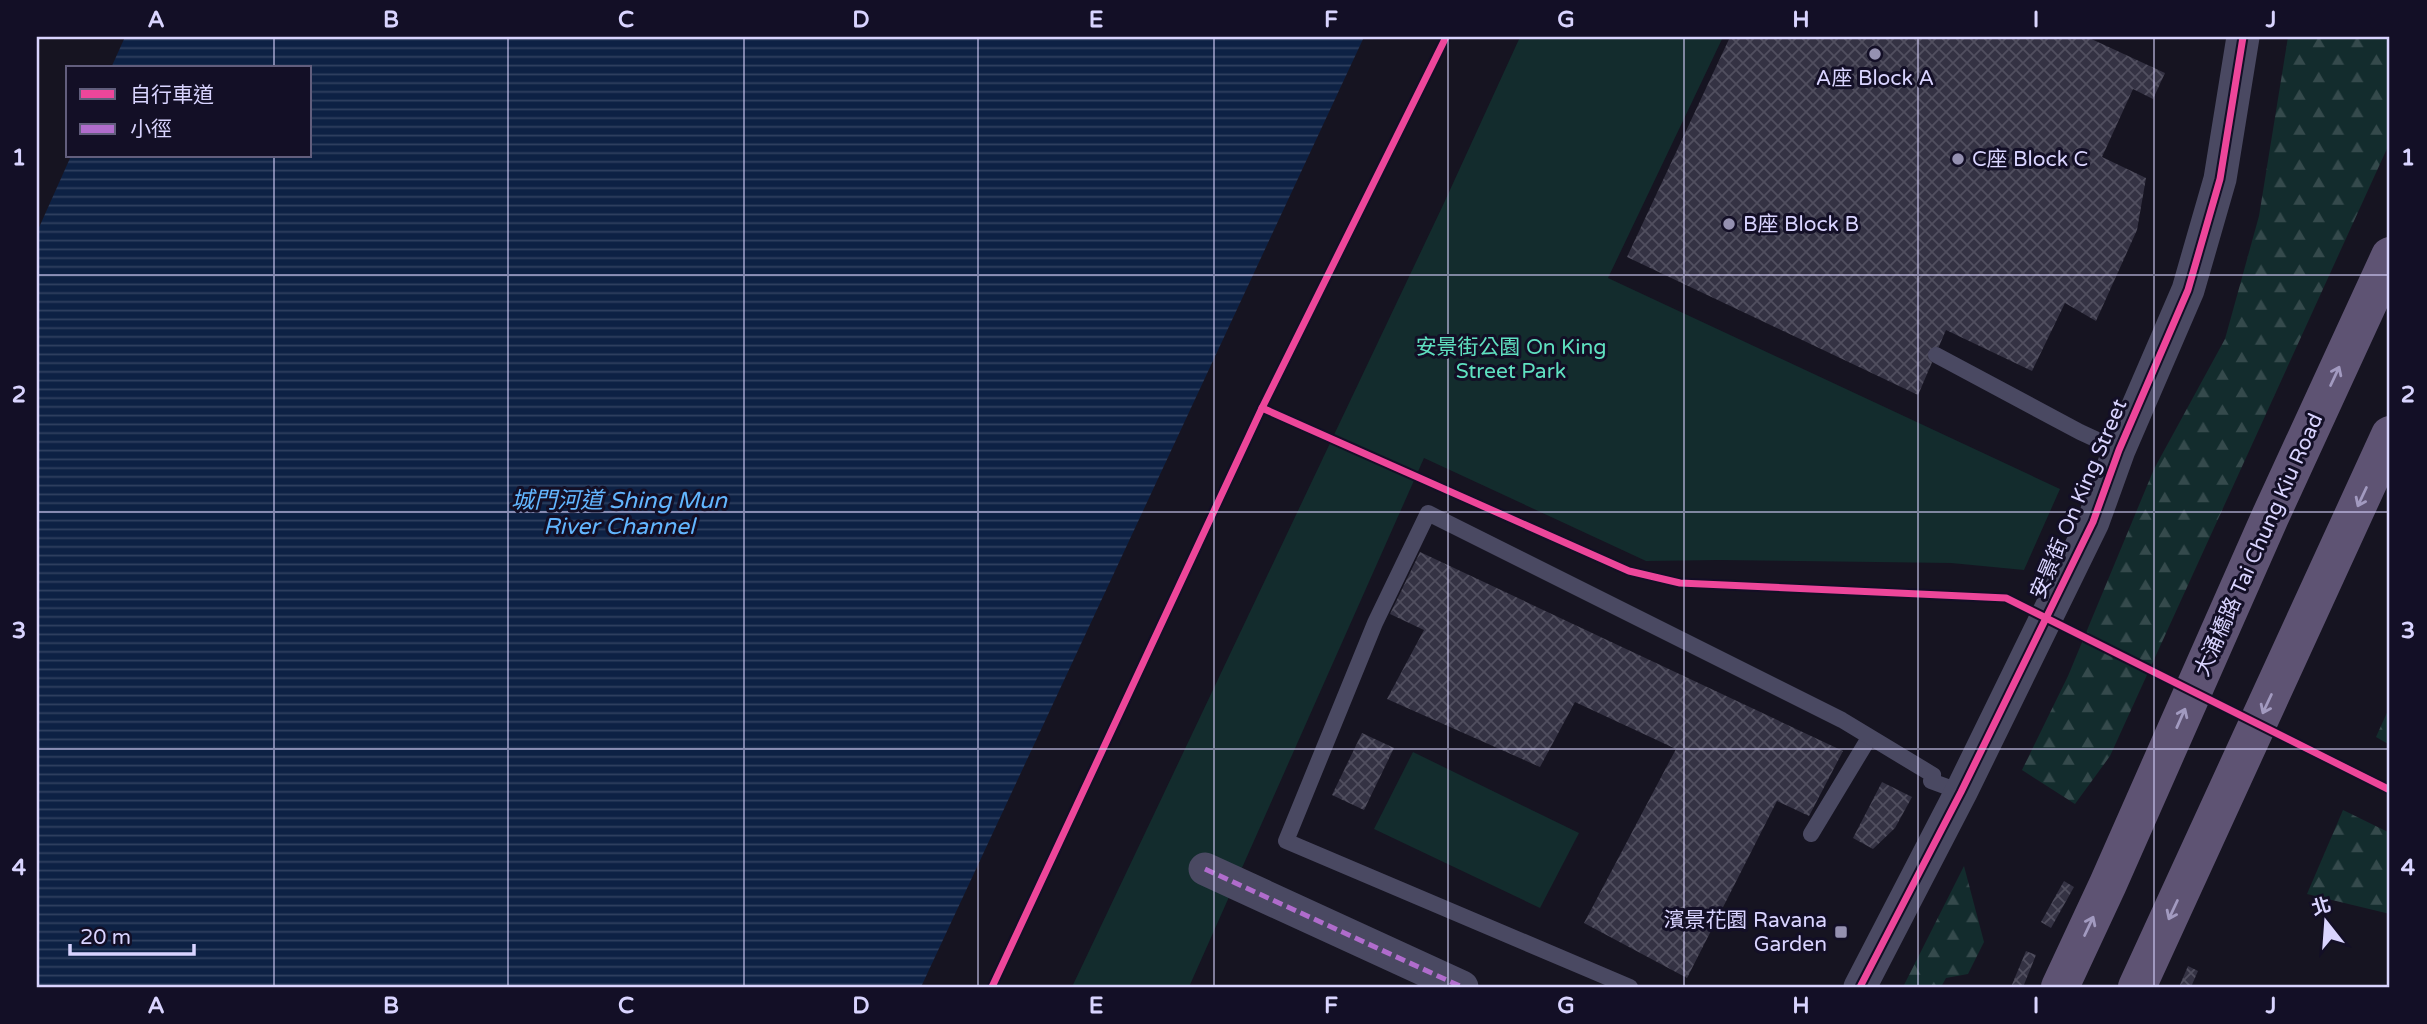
<svg xmlns="http://www.w3.org/2000/svg" width="2427" height="1024" viewBox="0 0 2427 1024" font-family="'Varela Round','Noto Sans TC',sans-serif">
	<style>
		.forest { fill: url(#forest-firs) }
		.park { fill: #132c2d }
		.water { fill: url(#water-rules) }
		.building { fill: url(#building-cross-hatch) }
		.lines { fill: none; stroke-linecap: round; stroke-linejoin: round }
		.lane { stroke: #4a4962; stroke-width: 16 }
		.street { stroke: #4a4962; stroke-width: 33 }
		.primary { stroke: #5e5373; stroke-width: 38 }
		.quiet { stroke: #b06ccc; stroke-width: 5; stroke-dasharray: 10 5; stroke-linecap: butt }
		.cycleway-casing { stroke: #130f26; stroke-width: 11 }
		.cycleway { stroke: #ed469a; stroke-width: 7 }
		.oneway { stroke: #a29ac0 }
		.grid { fill: none; stroke: #d9d4ff; stroke-width: 2; stroke-opacity: 0.55 }
		.poi-dot { fill: #9591b1; stroke: #130f26; stroke-width: 2.5 }
		.labels { text-anchor: middle; dominant-baseline: central; stroke-width: 6; stroke-linejoin: round; paint-order: stroke }
		.poi-label { font-size: 21px; fill: #d9d4ff; stroke: #130f26; text-anchor: start }
		.park-label { font-size: 21px; fill: #5fe0c0; stroke: #130f26 }
		.street-label { font-size: 21px; fill: #d9d4ff; stroke: #130f26 }
		.water-label { font-size: 23px; font-style: italic; fill: #62b6ff; stroke: #130f26 }
		.neatline { fill: none; stroke: #d9d4ff; stroke-width: 2.5 }
		.grid-label { font-size: 23px; text-anchor: middle; font-weight: bold; fill: #d9d4ff }
	</style>
	<defs>
		<pattern id="forest-firs" width="22" height="20" patternUnits="userSpaceOnUse" patternTransform="scale(1.75)"><rect width="22" height="20" fill="#132c2d"/><path d="M5 1l3.5 6h-7zM16 11l3.5 6h-7z" fill="#354a4c"/></pattern>
		<pattern id="water-rules" width="6" height="5" patternUnits="userSpaceOnUse" patternTransform="scale(1.75)"><rect width="6" height="5" fill="#0d2144"/><path d="M0 2.5h6" fill="none" stroke="#304060"/></pattern>
		<pattern id="building-cross-hatch" width="8" height="8" patternUnits="userSpaceOnUse" patternTransform="scale(1.75)"><rect width="8" height="8" fill="#343243"/><path d="M0 0l8 8M0 8l8-8" fill="none" stroke="#514f5f"/></pattern>
	</defs>
	<rect width="100%" height="100%" fill="#161421"/>
	<g class="forest">
		<polygon points="2288,37 2390,37 2390,142 2110,756 2075,804 2022,770 2068,676 2154,469 2225,339 2259,216"/>
		<polygon points="2390,706 2390,745 2376,737"/>
		<polygon points="2343,810 2390,833 2390,914 2307,894"/>
		<polygon points="1964,866 1984,942 1968,974 1946,978 1941,987 1903,987"/>
	</g>
	<g class="park">
		<polygon points="1520,37 1723,37 1608,278 2060,489 2024,570 1951,563 1719,560 1646,561 1424,458 1189,987 1072,987 1444,203"/>
		<polygon points="1413,752 1579,833 1540,908 1374,829"/>
	</g>
	<polygon class="water" points="125,37 1364,37 921,987 37,987 37,232 71,156 310,156 310,68 111,68"/>
	<g class="building">
		<polygon points="1730,37 2087,37 2165,73 2153,99 2133,89 2102,157 2146,178 2137,230 2096,321 2065,303 2032,371 1946,330 1918,395 1627,257"/>
		<polygon points="1420,552 1843,751 1809,816 1777,801 1687,978 1584,923 1676,749 1575,702 1540,767 1387,699 1424,630 1390,614"/>
		<polygon points="1362,733 1394,748 1364,810 1332,795"/>
		<polygon points="1882,782 1912,797 1895,828 1873,849 1853,838"/>
		<polygon points="2064,881 2074,887 2051,928 2041,922"/>
		<polygon points="2026,951 2036,955 2023,987 2011,987"/>
		<polygon points="2188,966 2198,971 2191,987 2179,987"/>
	</g>
	<g class="lines">
		<g class="lane">
			<polyline points="1936,355 2080,432 2119,450"/>
			<polyline points="1811,834 1869,738"/>
			<polyline points="1630,987 1286,841 1375,623 1428,513 1842,720 1933,775 1931,781 1961,792"/>
		</g>
		<g class="street">
			<polyline points="1205,869 1462,987"/>
			<polyline points="1860,987 1961,792 2093,522 2119,450 2188,290 2220,179 2243,37"/>
		</g>
		<g class="primary">
			<polyline points="2060,987 2108,884 2270,517 2390,256"/>
			<polyline points="2137,987 2390,435"/>
		</g>
		<polyline class="quiet" points="1205,869 1462,987"/>
		<g class="cycleway-casing">
			<g id="cycleway">
				<polyline points="1262,408 1629,571 1680,583 2006,598 2390,790"/>
				<polyline points="992,987 1262,408 1446,37"/>
				<polyline points="1860,987 1961,792 2093,522 2119,450 2188,290 2220,179 2243,37"/>
			</g>
		</g>
		<use href="#cycleway" class="cycleway"/>
	</g>
	<defs><path id="oneway-shaft" d="M-6 0H5M1.5-3L5.5 0L1.5 3" fill="none" stroke-width="1.6" stroke-linecap="round" stroke-linejoin="round" transform="scale(1.75)"/></defs>
	<g class="oneway">
		<use href="#oneway-shaft" transform="translate(2335 376) rotate(-65)"/>
		<use href="#oneway-shaft" transform="translate(2362 497) rotate(115)"/>
		<use href="#oneway-shaft" transform="translate(2267 704) rotate(115)"/>
		<use href="#oneway-shaft" transform="translate(2181 718) rotate(-66)"/>
		<use href="#oneway-shaft" transform="translate(2173 910) rotate(115)"/>
		<use href="#oneway-shaft" transform="translate(2089 926) rotate(-65)"/>
	</g>
	<path class="grid" d="M274,37V68M508,37V987M744,37V987M978,37V987M1214,37V987M1448,37V987M1684,37V987M1918,37V987M2154,37V987M274,156V987M37,275H2390M37,512H2390M37,749H2390"/>
	<g class="poi-dot">
		<circle cx="1875" cy="54" r="7"/>
		<circle cx="1958" cy="159" r="7"/>
		<circle cx="1729" cy="224" r="7"/>
		<rect x="1834" y="925" width="14" height="14" rx="3.5"/>
	</g>
	<g class="labels">
		<g class="poi-label">
			<text x="1875" y="78" text-anchor="middle">A座 Block A</text>
			<text x="1972" y="159">C座 Block C</text>
			<text x="1743" y="224">B座 Block B</text>
			<text x="1827" y="920" text-anchor="end">濱景花園 Ravana<tspan x="1827" dy="24">Garden</tspan></text>
		</g>
		<g class="park-label">
			<text x="1511" y="347">安景街公園 On King<tspan x="1511" dy="24">Street Park</tspan></text>
		</g>
		<g class="street-label">
			<text transform="translate(2079 499) rotate(-67)">安景街 On King Street</text>
			<text transform="translate(2259 545) rotate(-66)">大涌橋路 Tai Chung Kiu Road</text>
		</g>
		<g class="water-label">
			<text x="619" y="501">城門河道 Shing Mun<tspan x="619" dy="26">River Channel</tspan></text>
		</g>
	</g>
	<rect width="2427" height="1024" fill="none" stroke="#130f26" stroke-width="77"/>
	<rect x="66" y="66" width="245" height="91" fill="#130f26" stroke="#625e7d" stroke-width="2"/>
	<rect x="80" y="89" width="35" height="10" fill="#ed469a" stroke="#625e7d" stroke-width="2"/>
	<text x="130" y="102" font-size="21" fill="#d9d4ff">自行車道</text>
	<rect x="80" y="124" width="35" height="10" fill="#b06ccc" stroke="#625e7d" stroke-width="2"/>
	<text x="130" y="136" font-size="21" fill="#d9d4ff">小徑</text>
	<g transform="translate(2326 922) rotate(343)" stroke="#130f26" stroke-width="5" paint-order="stroke">
	<path d="M0-5L12 26L0 18L-12 26Z" fill="#d9d4ff"/>
	<text y="-10" font-size="19" font-weight="bold" text-anchor="middle" fill="#d9d4ff">北</text>
	</g>
	<path d="M70 944v10h124v-10" fill="none" stroke="#d9d4ff" stroke-width="3.5"/>
	<text x="80" y="944" font-size="21" fill="#d9d4ff" stroke="#130f26" stroke-width="5" paint-order="stroke">20 m</text>
	<rect x="38" y="38" width="2350" height="948" class="neatline"/>
	<g class="grid-label">
		<text x="156" y="27">A</text>
		<text x="391" y="27">B</text>
		<text x="626" y="27">C</text>
		<text x="861" y="27">D</text>
		<text x="1096" y="27">E</text>
		<text x="1331" y="27">F</text>
		<text x="1566" y="27">G</text>
		<text x="1801" y="27">H</text>
		<text x="2036" y="27">I</text>
		<text x="2271" y="27">J</text>
		<text x="19" y="165">1</text>
		<text x="2408" y="165">1</text>
		<text x="19" y="402">2</text>
		<text x="2408" y="402">2</text>
		<text x="19" y="638">3</text>
		<text x="2408" y="638">3</text>
		<text x="19" y="875">4</text>
		<text x="2408" y="875">4</text>
		<text x="156" y="1013">A</text>
		<text x="391" y="1013">B</text>
		<text x="626" y="1013">C</text>
		<text x="861" y="1013">D</text>
		<text x="1096" y="1013">E</text>
		<text x="1331" y="1013">F</text>
		<text x="1566" y="1013">G</text>
		<text x="1801" y="1013">H</text>
		<text x="2036" y="1013">I</text>
		<text x="2271" y="1013">J</text>
	</g>
</svg>
